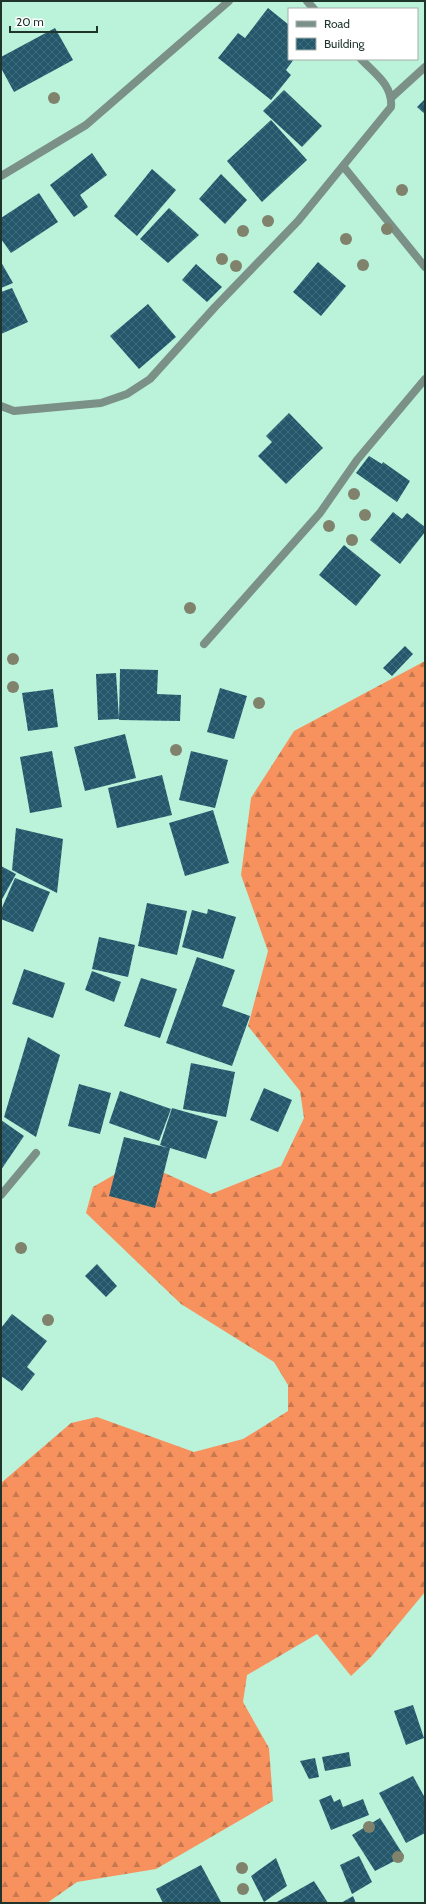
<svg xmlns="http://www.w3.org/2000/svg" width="426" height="1904" viewBox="0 0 426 1904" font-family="Cabin,sans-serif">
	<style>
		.forest { fill: url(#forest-firs) }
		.building { fill: url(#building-cross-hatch) }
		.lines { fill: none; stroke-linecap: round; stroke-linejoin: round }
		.street { stroke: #7b9087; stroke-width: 8 }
		.tree { fill: #80826c }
	</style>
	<defs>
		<pattern id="forest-firs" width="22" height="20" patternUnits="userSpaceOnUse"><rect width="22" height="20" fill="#f7925e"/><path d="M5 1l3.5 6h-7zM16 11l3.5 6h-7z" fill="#c7784e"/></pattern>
		<pattern id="building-cross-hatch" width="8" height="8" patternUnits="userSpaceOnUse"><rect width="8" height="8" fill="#23576b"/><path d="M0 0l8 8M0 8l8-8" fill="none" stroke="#426c7c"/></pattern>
	</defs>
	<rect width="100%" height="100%" fill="#bbf2da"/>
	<polygon class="forest" points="425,661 425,1592 371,1657 351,1676 317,1634 247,1675 243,1702 269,1748 273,1801 156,1869 77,1882 47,1903 1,1903 1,1483 71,1423 97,1417 194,1452 243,1439 288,1411 288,1385 274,1362 181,1304 86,1213 93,1187 138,1161 211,1194 281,1166 304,1118 300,1091 248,1026 268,951 241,875 251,798 294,731"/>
	<g class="building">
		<polygon points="268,8 289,25 289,59 294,59 286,70 291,75 271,100 218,58 238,33 245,38"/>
		<polygon points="55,28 73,60 14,92 1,68 1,57"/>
		<polygon points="284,90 322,126 302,147 263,111"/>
		<polygon points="425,99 425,114 417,107"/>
		<polygon points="271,120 307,160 262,202 227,161"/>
		<polygon points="92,153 107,175 80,195 88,207 74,217 50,185"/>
		<polygon points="152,169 176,190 137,236 114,216"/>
		<polygon points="221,174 247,200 225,224 199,199"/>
		<polygon points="39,193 58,222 11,253 1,239 1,218"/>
		<polygon points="169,208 199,235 168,263 140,239"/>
		<polygon points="1,262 13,283 1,288"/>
		<polygon points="318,262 346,286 321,316 293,292"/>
		<polygon points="196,264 222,287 207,302 182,280"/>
		<polygon points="12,288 28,322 1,334 1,292"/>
		<polygon points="148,304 176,337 139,369 110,336"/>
		<polygon points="289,413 323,448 286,484 258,456 272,442 266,436"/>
		<polygon points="369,456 382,464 383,462 410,481 397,502 356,473"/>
		<polygon points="393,512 402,519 407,513 425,527 425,532 400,564 370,540"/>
		<polygon points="344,545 381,575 356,606 319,575"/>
		<polygon points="405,646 413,654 392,676 383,668"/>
		<polygon points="120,669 158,670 157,694 181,695 180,721 119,720"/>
		<polygon points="116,673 119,719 98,720 96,674"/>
		<polygon points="220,688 247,696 234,739 207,732"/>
		<polygon points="53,689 58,727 28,731 22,693"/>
		<polygon points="125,734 136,778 85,791 74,747"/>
		<polygon points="52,751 62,807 30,813 20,757"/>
		<polygon points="191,751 228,760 215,808 179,800"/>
		<polygon points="162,775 172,815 117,828 108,788"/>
		<polygon points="213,810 229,863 185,876 169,823"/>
		<polygon points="16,828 63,839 57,893 12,870"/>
		<polygon points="1,866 16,874 1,901"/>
		<polygon points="15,878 50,892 33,932 1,919 1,910"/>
		<polygon points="147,903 187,911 177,955 138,946"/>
		<polygon points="208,909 236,917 223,959 182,947 192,910 207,914"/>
		<polygon points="99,937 135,945 128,977 92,969"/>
		<polygon points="197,957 235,970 222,1006 250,1016 232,1066 166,1043"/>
		<polygon points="24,969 65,983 53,1018 12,1004"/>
		<polygon points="92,971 121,982 114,1002 85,990"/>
		<polygon points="141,978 177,989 160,1038 124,1026"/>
		<polygon points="28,1037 60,1055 36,1137 4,1117"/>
		<polygon points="191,1063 235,1072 226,1117 183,1109"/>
		<polygon points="79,1084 111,1093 100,1134 68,1126"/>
		<polygon points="264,1088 292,1100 278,1132 250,1120"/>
		<polygon points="120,1091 171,1109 159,1141 109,1123"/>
		<polygon points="172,1108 218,1121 206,1159 170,1148 155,1208 109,1196 124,1137 169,1148 160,1145"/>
		<polygon points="1,1120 24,1136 1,1170"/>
		<polygon points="97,1264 117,1286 106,1297 85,1276"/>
		<polygon points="12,1314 47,1341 27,1367 35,1374 22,1391 1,1376 1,1328"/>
		<polygon points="413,1705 424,1738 406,1745 394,1711"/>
		<polygon points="349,1752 351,1766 325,1771 322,1757"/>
		<polygon points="315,1758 319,1777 309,1779 300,1761"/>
		<polygon points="413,1776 425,1798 425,1833 406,1843 379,1793"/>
		<polygon points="331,1795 334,1802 340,1799 343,1807 363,1799 369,1815 331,1830 319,1800"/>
		<polygon points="380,1818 404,1856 375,1871 352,1835"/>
		<polygon points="359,1856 372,1882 352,1894 340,1865"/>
		<polygon points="276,1858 287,1886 264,1902 251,1876"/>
		<polygon points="201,1865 221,1902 218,1903 163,1903 156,1889"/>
		<polygon points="314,1881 328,1903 275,1903"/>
		<polygon points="353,1896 356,1903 341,1903"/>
	</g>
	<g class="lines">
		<g class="street">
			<polyline points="307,1 314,9"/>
			<polyline points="392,97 425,67"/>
			<polyline points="343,166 425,267"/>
			<polyline points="1,176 86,125 229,1"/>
			<path d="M1,406L14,411L101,403L127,394L150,379L215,307L298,221L391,107C393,85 375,74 361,59"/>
			<polyline points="204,644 320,513 357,460 425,379"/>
			<polyline points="1,1195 36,1153"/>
		</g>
	</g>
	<g class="tree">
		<circle cx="54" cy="98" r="6"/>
		<circle cx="402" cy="190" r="6"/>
		<circle cx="268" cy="221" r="6"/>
		<circle cx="387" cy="229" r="6"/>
		<circle cx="243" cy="231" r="6"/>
		<circle cx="346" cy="239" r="6"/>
		<circle cx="222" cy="259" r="6"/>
		<circle cx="363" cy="265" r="6"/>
		<circle cx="236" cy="266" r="6"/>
		<circle cx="354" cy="494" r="6"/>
		<circle cx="365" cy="515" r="6"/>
		<circle cx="329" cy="526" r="6"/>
		<circle cx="352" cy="540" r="6"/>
		<circle cx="190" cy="608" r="6"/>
		<circle cx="13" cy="659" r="6"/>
		<circle cx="13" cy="687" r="6"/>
		<circle cx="259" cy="703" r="6"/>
		<circle cx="176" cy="750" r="6"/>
		<circle cx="21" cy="1248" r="6"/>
		<circle cx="48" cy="1320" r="6"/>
		<circle cx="369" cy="1827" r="6"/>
		<circle cx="398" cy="1857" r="6"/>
		<circle cx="242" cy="1868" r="6"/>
		<circle cx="243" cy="1889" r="6"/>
	</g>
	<rect width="426" height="1904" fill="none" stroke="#1f352c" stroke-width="4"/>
	<rect x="288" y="8" width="130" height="52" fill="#ffffff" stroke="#a5aeab"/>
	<rect x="296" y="21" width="20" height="6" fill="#7b9087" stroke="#a5aeab"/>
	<text x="324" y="28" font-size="12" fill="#1f352c">Road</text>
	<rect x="296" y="38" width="20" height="12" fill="url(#building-cross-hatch)" stroke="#a5aeab"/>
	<text x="324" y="48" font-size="12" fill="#1f352c">Building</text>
	<path d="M10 26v6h87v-6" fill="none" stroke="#1f352c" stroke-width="2"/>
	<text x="16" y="26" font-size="12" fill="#1f352c" stroke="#ffffff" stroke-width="3" paint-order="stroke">20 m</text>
</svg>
